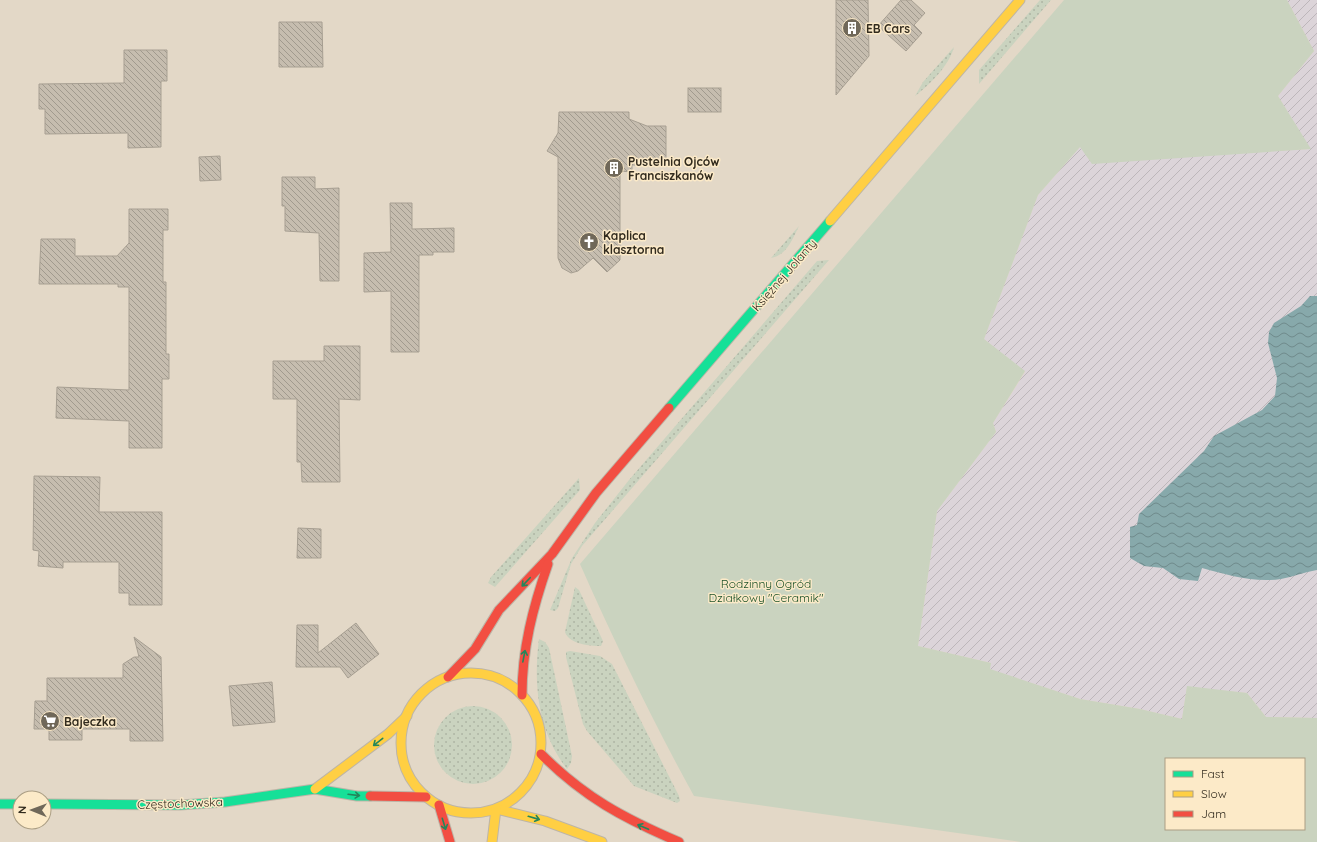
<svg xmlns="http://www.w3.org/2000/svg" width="1317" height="842" viewBox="0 0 1317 842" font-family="Quicksand,sans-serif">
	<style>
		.industrial { fill: url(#industrial-furrows) }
		.grass { fill: url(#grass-dots) }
		.garden { fill: #cad3bf; fill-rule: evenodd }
		.water { fill: url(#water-waves) }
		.building { fill: url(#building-back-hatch); stroke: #a79f92 }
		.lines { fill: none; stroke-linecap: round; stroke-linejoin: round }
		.fast-casing { stroke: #bdb5a7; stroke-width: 11 }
		.slow-casing { stroke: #bdb5a7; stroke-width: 11 }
		.jam-casing { stroke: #bdb5a7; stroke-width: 11 }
		.fast { stroke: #16e098; stroke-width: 9 }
		.slow { stroke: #ffcf43; stroke-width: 9 }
		.jam { stroke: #f24e42; stroke-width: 9 }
		.oneway { stroke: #24865b }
		.labels { text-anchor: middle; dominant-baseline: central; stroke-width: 3; stroke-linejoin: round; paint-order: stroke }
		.poi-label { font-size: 12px; font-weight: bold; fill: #322b1e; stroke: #fceac8; text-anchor: start }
		.street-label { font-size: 12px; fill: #322b1e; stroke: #fceac8 }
		.park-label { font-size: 12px; fill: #1c5229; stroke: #fceac8 }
	</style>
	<defs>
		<pattern id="industrial-furrows" width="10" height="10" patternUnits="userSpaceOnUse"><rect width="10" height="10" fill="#dcd4d9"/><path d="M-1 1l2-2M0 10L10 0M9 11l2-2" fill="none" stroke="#bdb6ba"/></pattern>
		<pattern id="grass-dots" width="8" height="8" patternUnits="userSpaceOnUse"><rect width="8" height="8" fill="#cad3bf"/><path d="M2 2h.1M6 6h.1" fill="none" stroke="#aeb5a4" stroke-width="1.8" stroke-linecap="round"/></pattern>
		<pattern id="water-waves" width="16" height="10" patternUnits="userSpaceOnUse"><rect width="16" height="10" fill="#87a9ab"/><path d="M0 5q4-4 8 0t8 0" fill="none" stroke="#6f8a8b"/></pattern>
		<pattern id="building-back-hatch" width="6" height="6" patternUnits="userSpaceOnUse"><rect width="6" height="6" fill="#c6bdaf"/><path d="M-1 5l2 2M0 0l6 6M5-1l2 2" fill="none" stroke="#a19a8e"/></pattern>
	</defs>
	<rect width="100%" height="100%" fill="#e3d8c7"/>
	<polygon class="industrial" points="1287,0 1317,0 1317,718 1266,717 1247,693 1187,687 1182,719 1140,709 1080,699 989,669 991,663 918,646 937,511 996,432 993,423 1025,372 984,339 1038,195 1080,147 1236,153 1310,149 1278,96 1314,51"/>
	<g class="grass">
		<polygon points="1040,0 1051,0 979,84 979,70"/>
		<path d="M954,47C949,66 930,84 915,96L923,82Z"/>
		<path d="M799,226C792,240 787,255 771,258Z"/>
		<polygon points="829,260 582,546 571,564 558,608 555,611 550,610 572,558 595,523 629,480 817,261"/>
		<polygon points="579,478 580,490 495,587 488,583 491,577"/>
		<path d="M575,587L579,590L603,641L601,646C589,646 569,644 565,632Z"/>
		<path d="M539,639L545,642L549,648L572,756L571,763L567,769C538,732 533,685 539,639Z"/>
		<polygon points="570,651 600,656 612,664 679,796 680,801 677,803 634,786 587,731 583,724 566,657 566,652"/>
		<circle cx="473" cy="745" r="39"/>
	</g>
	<path class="garden" d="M1064,0H1287L1314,51L1278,96L1311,149L1092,164L1080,147L1038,195L984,339L1025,371L993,423L996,432L937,511L918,646L991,663L990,669L1080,699L1140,709L1182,719L1187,686L1247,693L1266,717L1317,718V842H1021L694,796C652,720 615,643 580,564ZM1166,759H1304V829H1166Z"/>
	<path class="water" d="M1310,296H1317V570C1304,572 1293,577 1281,579C1254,583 1228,575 1202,568L1198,581L1179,579L1163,568L1144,566L1130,558V527L1137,525L1139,514L1204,451L1214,436L1262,410L1275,396L1277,378L1268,343L1269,332L1274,323L1301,306Z"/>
	<g class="building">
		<polygon points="836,0 868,0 869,56 836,95"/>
		<polygon points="901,0 911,0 925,13 914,25 922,33 906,51 878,26"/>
		<polygon points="279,22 322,22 323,67 279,67"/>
		<polygon points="124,50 167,50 167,81 161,81 161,147 128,148 128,133 45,134 45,109 39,109 39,84 124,83"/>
		<rect x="688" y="88" width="33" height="24"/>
		<polygon points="559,112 629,112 629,119 647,126 666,126 666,165 632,165 632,172 620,171 620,260 607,272 593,258 578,271 571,273 562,268 558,258 558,157 547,151 558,133"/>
		<polygon points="220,156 221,180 200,181 199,157"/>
		<polygon points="282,177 315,177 315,189 339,188 339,281 320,281 319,233 285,231 285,206 282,206"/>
		<polygon points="390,203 412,203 412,229 454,228 454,252 433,252 433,255 419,255 419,352 391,352 391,291 364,292 364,253 391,252"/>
		<polygon points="129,209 168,209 168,230 163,230 163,282 166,282 166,354 169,354 169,379 162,379 162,448 129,448 129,421 56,418 57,387 129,390 129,287 118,287 118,284 39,284 41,239 75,239 75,256 117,256 129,243"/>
		<polygon points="324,346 360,346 360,400 339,399 340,482 302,482 301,462 297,462 297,399 273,399 273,361 324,361"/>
		<polygon points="34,476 100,477 99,512 162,512 162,605 129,605 129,593 119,593 119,562 63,562 63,568 38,566 39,551 33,550"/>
		<polygon points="298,528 321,529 321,558 297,558"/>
		<polygon points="356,623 379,654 348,678 340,667 296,667 297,625 318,625 318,653"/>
		<polygon points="134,637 161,657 163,741 130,741 130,729 82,729 82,740 49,740 49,729 34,729 35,701 47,701 47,678 123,678 123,664 134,657 139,657"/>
		<polygon points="272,682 275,722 233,726 229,686"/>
	</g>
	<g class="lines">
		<g class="fast-casing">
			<g id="fast">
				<polyline points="669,408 830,221"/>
				<polyline points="0,804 20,804"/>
				<polyline points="44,804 180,805 225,802 315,789 357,796 370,796"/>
			</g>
		</g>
		<g class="slow-casing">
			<g id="slow">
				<polyline points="830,221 1020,0"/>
				<circle cx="471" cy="743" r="70"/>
				<polyline points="315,789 388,734 407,716"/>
				<polyline points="496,809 545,821 602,842"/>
				<polyline points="492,842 496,809"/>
			</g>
		</g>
		<g class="jam-casing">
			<g id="jam">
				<polyline points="448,677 475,649 499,610 552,554 596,493 669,408"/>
				<path d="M522,695C522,649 533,607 548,564"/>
				<path d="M541,754C584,797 623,818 679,842"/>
				<polyline points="370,796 426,797"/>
				<polyline points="439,805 450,842"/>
			</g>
		</g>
		<use href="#fast" class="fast"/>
		<use href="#slow" class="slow"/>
		<use href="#jam" class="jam"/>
	</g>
	<defs><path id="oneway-shaft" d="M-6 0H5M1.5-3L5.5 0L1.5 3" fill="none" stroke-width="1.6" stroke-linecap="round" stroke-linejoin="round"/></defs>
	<g class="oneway">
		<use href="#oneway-shaft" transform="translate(526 582) rotate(134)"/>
		<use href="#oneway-shaft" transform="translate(524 656) rotate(-79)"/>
		<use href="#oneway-shaft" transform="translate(378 742) rotate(142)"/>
		<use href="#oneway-shaft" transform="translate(354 795) rotate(7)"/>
		<use href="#oneway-shaft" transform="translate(534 818) rotate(16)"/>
		<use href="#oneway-shaft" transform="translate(444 824) rotate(73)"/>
		<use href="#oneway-shaft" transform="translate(643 827) rotate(-157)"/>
	</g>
	<defs>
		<g id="building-disc" transform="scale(1)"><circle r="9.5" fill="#706859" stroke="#fceac8"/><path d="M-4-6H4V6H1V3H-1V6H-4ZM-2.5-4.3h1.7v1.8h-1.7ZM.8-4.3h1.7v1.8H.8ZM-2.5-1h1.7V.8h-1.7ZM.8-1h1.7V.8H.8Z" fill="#fff"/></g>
		<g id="church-disc" transform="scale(1)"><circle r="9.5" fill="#706859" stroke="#fceac8"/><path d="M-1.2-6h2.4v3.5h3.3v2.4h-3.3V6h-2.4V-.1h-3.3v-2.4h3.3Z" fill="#fff"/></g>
		<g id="supermarket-disc" transform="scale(1)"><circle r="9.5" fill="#706859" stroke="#fceac8"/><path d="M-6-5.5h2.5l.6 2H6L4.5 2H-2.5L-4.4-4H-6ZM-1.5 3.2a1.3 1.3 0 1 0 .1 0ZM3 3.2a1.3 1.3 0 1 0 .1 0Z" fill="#fff"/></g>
	</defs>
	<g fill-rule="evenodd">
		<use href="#building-disc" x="852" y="28"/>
		<use href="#building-disc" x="614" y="168"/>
		<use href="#church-disc" x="589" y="242"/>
		<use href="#supermarket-disc" x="50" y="721"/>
	</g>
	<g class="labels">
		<g class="poi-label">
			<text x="866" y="28">EB Cars</text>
			<text x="628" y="161">Pustelnia Ojców<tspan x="628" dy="14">Franciszkanów</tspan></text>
			<text x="603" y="235">Kaplica<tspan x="603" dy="14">klasztorna</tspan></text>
			<text x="64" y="721">Bajeczka</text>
		</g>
		<g class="street-label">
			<text transform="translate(784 275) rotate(-49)">Księżnej Jolanty</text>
			<text transform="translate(180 803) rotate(-2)">Częstochowska</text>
		</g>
		<g class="park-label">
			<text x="766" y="583">Rodzinny Ogród<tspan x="766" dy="14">Działkowy "Ceramik"</tspan></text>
		</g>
	</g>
	<rect x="1165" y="758" width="140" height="72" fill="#fceac8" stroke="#ab9e84"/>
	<rect x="1173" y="771" width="20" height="6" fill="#16e098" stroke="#ab9e84"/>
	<text x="1201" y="778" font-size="12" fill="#322b1e">Fast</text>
	<rect x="1173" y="791" width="20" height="6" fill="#ffcf43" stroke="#ab9e84"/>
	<text x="1201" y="798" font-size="12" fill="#322b1e">Slow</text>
	<rect x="1173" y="811" width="20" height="6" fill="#f24e42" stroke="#ab9e84"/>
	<text x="1201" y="818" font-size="12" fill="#322b1e">Jam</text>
	<g transform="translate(32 810) rotate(271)"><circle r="19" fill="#fceac8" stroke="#ab9e84"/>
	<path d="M0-3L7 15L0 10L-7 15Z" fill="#706859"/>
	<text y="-6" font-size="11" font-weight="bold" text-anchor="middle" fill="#322b1e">N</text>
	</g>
</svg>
